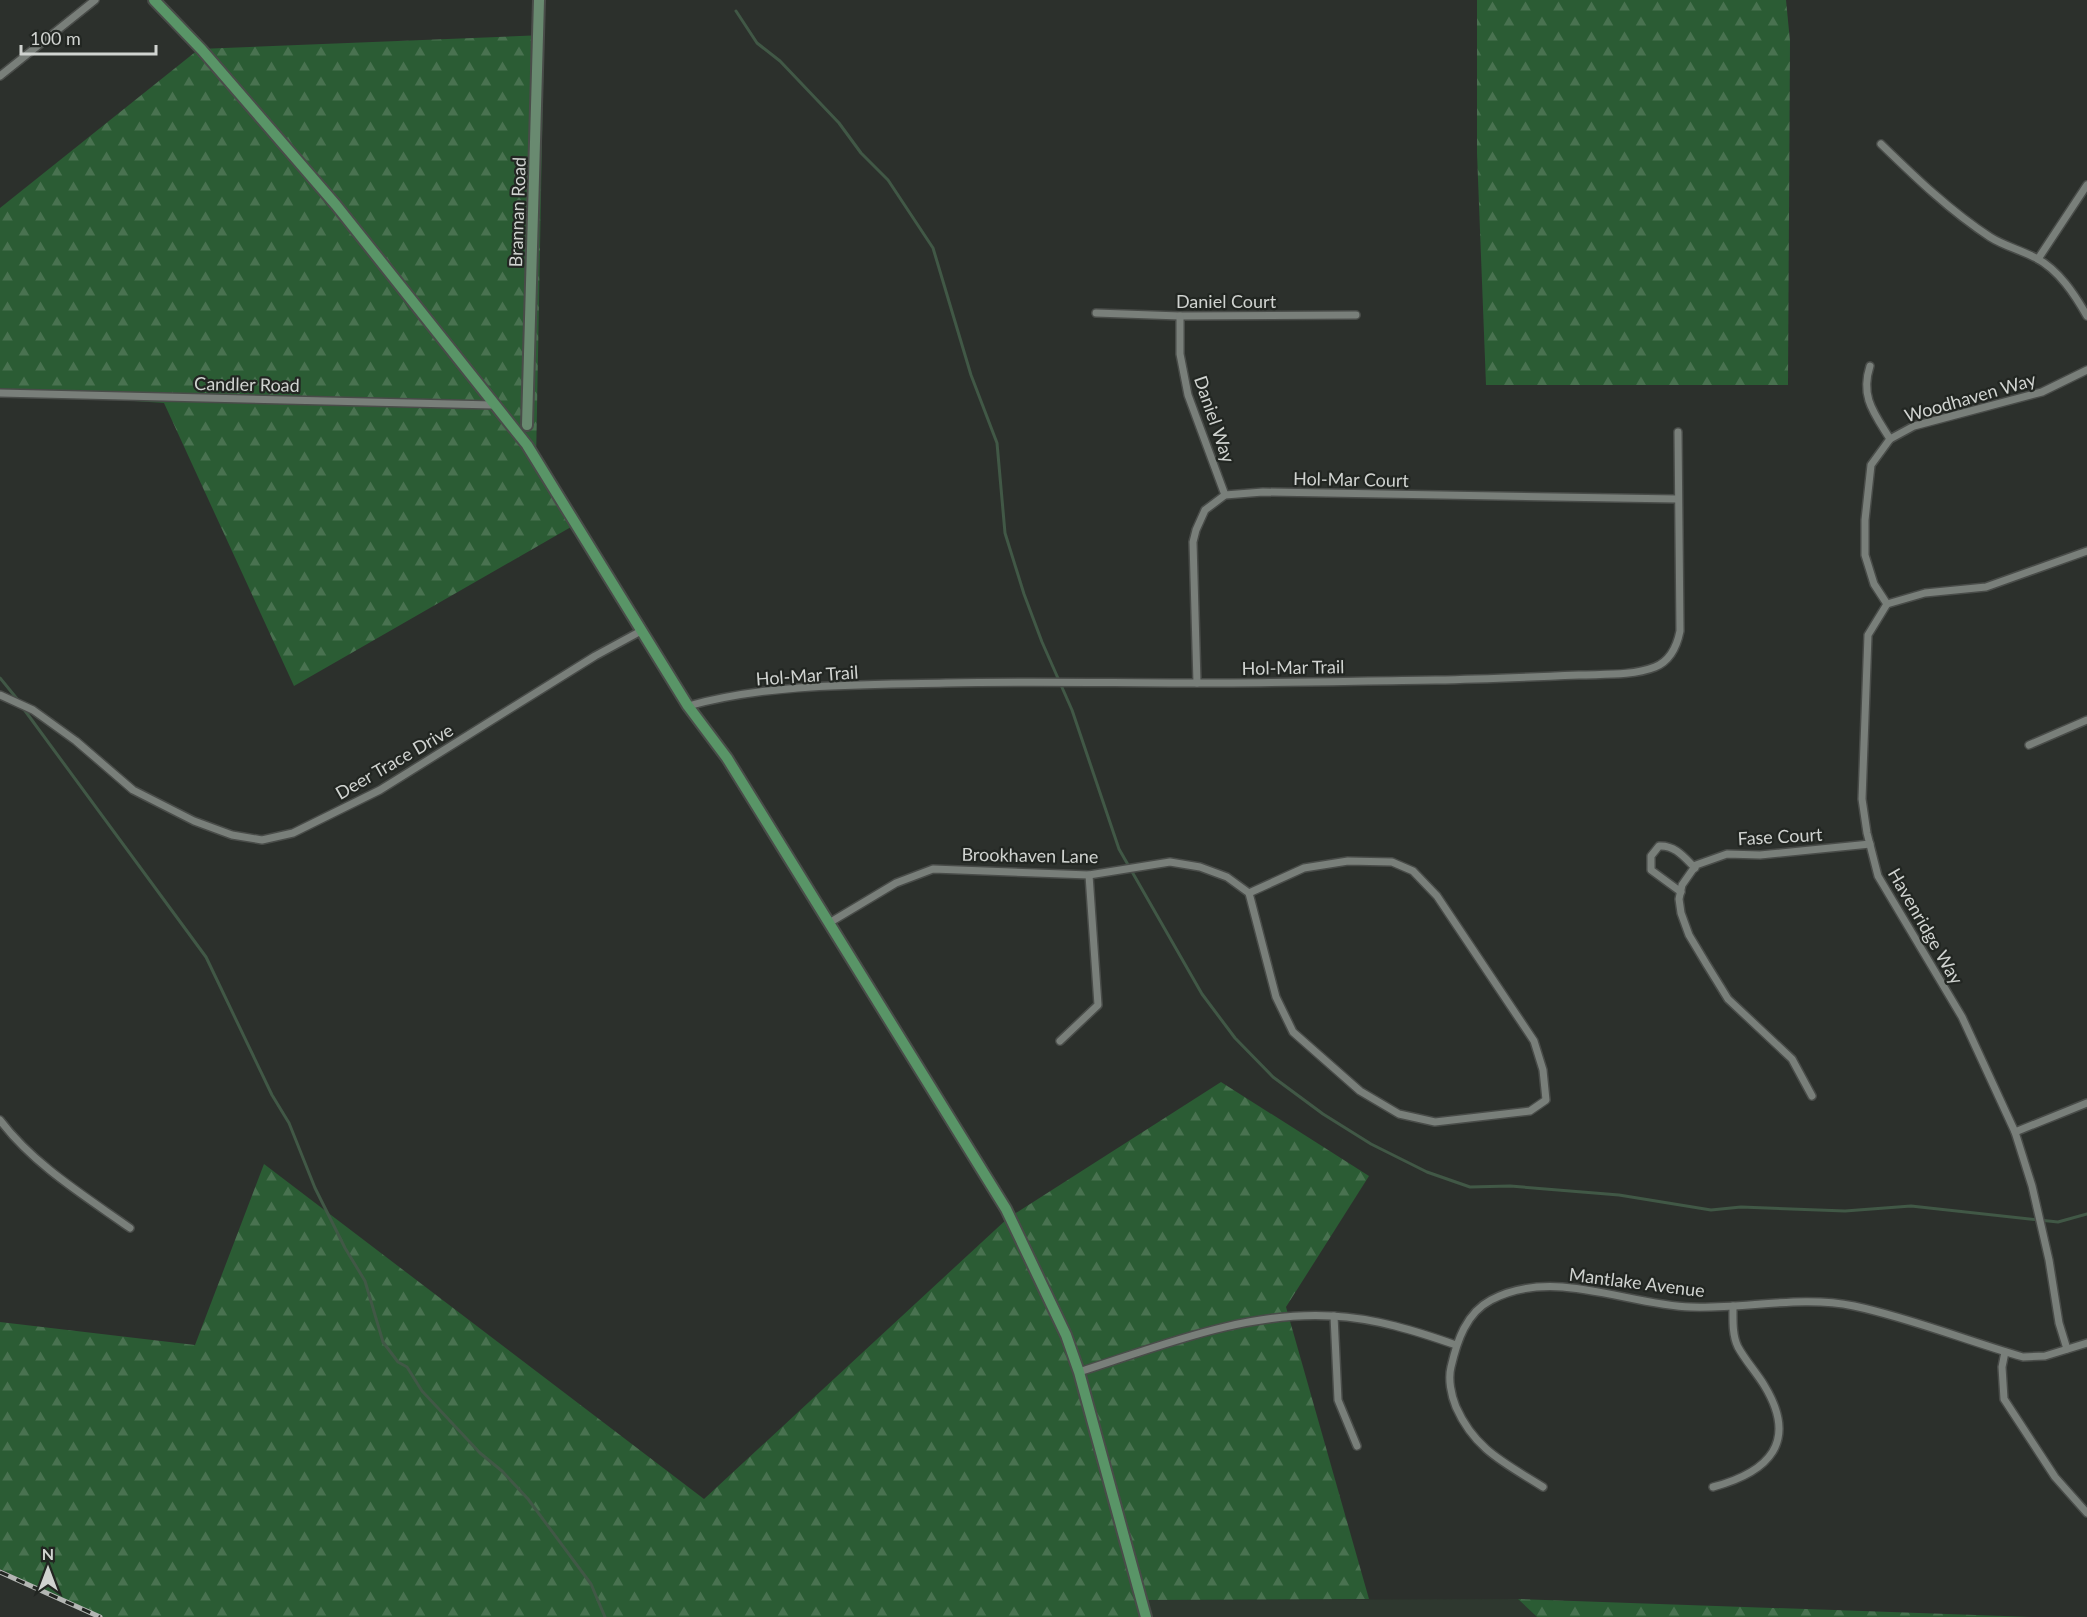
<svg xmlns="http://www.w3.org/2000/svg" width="2087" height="1617" viewBox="0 0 2087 1617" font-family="Lato,sans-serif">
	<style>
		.built { fill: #2e382f }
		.forest { fill: url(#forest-firs) }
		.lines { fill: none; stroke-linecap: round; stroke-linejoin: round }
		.stream { stroke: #415846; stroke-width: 3 }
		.street-casing { stroke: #494c49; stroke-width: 10 }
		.secondary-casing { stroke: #494c49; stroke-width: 14 }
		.primary-casing { stroke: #494c49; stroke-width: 14 }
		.street { stroke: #797f7a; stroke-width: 7 }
		.secondary { stroke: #698a70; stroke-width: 10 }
		.primary { stroke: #599567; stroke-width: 10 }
		.rail-casing { stroke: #b3b6b3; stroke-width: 5 }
		.rail { stroke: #222622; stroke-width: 3; stroke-dasharray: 9; stroke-linecap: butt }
		.labels { text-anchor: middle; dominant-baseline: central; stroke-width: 4.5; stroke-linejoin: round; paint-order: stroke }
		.street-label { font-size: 18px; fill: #d0d3d0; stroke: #222622 }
	</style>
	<defs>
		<pattern id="forest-firs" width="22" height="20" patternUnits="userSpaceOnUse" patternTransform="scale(1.5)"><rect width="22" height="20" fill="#2b5c34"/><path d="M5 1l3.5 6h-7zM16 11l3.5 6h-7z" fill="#497250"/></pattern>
	</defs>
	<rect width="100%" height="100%" fill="#2c302c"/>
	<polygon class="built" points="1518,1599 1537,1617 1145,1617 1140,1600"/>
	<g class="forest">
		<polygon points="1477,0 1786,0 1790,41 1788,385 1486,385 1477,153"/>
		<polygon points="544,35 536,462 571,527 294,686 164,403 0,392 0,208 199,49"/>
		<polygon points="1221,1082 1369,1176 1286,1307 1369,1599 1141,1600 1145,1617 100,1617 0,1569 0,1322 195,1345 264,1164 704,1499 1008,1218"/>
		<polygon points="1518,1599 2032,1617 1537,1617"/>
	</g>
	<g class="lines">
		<g class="stream">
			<polyline points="736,11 757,43 780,61 839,123 861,153 888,180 933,248 971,375 997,443 1005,533 1024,594 1042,642 1072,710 1119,849 1202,994 1235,1038 1273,1077 1323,1114 1371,1144 1427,1172 1470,1187 1510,1186 1619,1195 1711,1210 1741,1207 1845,1211 1911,1206 2058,1222 2087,1214"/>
			<polyline points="0,678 18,700"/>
			<polyline points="23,708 206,957 272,1095 289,1123 315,1188 345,1248 365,1281 383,1342 398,1362 407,1367 422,1391 480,1453 502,1471 528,1499 591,1584 605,1617"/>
		</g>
		<g class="street-casing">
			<g id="street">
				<polyline points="0,76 95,0"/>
				<path d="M1881,144C1915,177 1950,211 1990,237C2004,246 2021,250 2036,258C2059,270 2075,295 2087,316"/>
				<polyline points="2038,259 2087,185"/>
				<polyline points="1096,313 1180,316 1356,315"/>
				<polyline points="1180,316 1180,354 1188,395 1225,495"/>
				<path d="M1870,366C1860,397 1874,413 1890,439"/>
				<polyline points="0,393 493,405"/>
				<polyline points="1887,604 1874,584 1865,555 1865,520 1871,465 1890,439 1914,426 2042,392 2087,370"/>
				<polyline points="1197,683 1193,542 1196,530 1205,510 1225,495 1263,492 1677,499"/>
				<polyline points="0,695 33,710 76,741 133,790 194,821 232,835 262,840 293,833 380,790 595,656 641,631"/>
				<path d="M688,706C771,683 861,685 946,683C1030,681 1113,683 1197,683C1276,683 1356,681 1436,680C1484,679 1532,677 1579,675C1604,674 1632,676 1655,667C1670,661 1677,646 1680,631L1678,432"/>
				<polyline points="2029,745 2087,720"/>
				<path d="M1681,892L1651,870V856L1659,846C1675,845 1684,857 1695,868"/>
				<polyline points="829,923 896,883 933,869 1089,875 1170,862 1200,867 1227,877 1249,893 1276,997 1293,1032 1360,1091 1399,1114 1435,1122 1530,1111 1546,1100 1543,1070 1534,1041 1437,896 1413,871 1392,862 1348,861 1304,868 1249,893"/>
				<polyline points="1060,1041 1098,1005 1089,875"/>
				<polyline points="1812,1096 1792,1059 1728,999 1707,965 1689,935 1681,913 1679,899 1682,885 1696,865 1727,854 1760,855 1870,844"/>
				<path d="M0,1120C34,1165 85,1196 130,1228"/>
				<polyline points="2015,1132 2087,1103"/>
				<polyline points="1334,1316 1338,1400 1357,1446"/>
				<polyline points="2067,1349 2059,1323 2049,1260 2032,1186 2015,1132 1962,1017 1878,876 1867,833 1862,799 1868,635 1887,604 1925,593 1986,587 2087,551"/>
				<polyline points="2005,1352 2002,1367 2004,1399 2055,1477 2087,1513"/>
				<path d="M1079,1372C1160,1346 1245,1311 1332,1316C1375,1318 1416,1331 1456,1345"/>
				<path d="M1543,1487C1505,1463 1475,1450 1456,1407C1451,1395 1448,1379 1451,1367C1457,1341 1466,1313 1491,1300C1553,1267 1627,1305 1691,1307C1745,1309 1802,1295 1854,1306C1911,1318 1967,1341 2023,1357L2045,1356L2087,1343"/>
				<path d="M1713,1487C1769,1472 1799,1442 1764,1385C1756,1372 1745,1360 1738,1347C1732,1335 1733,1319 1733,1306"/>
			</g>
		</g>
		<g class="secondary-casing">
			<polyline id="secondary" points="527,425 539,0"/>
		</g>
		<g class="primary-casing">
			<polyline id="primary" points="154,0 202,50 336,205 527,445 688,706 727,758 1006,1209 1066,1335 1079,1372 1146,1617"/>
		</g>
		<use href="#street" class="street"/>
		<use href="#secondary" class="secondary"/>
		<use href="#primary" class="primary"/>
		<g class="rail-casing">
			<polyline id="rail" points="0,1572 100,1617"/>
		</g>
		<use href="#rail" class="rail"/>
	</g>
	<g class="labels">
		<g class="street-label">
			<text transform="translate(517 212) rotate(-88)">Brannan Road</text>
			<text x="1226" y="301">Daniel Court</text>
			<text transform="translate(247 384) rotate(1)">Candler Road</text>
			<text transform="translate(1970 397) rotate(-16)">Woodhaven Way</text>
			<text transform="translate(1215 419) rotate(71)">Daniel Way</text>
			<text transform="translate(1351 479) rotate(1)">Hol-Mar Court</text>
			<text transform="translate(1293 667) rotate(-1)">Hol-Mar Trail</text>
			<text transform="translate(807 675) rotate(-4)">Hol-Mar Trail</text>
			<text transform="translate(394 761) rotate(-30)">Deer Trace Drive</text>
			<text transform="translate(1780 836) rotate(-3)">Fase Court</text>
			<text transform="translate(1030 855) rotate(1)">Brookhaven Lane</text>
			<text transform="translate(1926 926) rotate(60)">Havenridge Way</text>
			<text transform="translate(1637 1282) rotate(7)">Mantlake Avenue</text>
		</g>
	</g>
	<g transform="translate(48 1569)" stroke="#222622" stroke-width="4.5" paint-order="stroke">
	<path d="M0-4.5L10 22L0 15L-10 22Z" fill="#d0d3d0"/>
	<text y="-9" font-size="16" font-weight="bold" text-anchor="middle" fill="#d0d3d0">N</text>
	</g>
	<path d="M21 45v9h135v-9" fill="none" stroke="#d0d3d0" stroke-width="3"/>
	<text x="30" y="45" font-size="18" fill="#d0d3d0" stroke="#222622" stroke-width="4.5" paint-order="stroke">100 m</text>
</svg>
